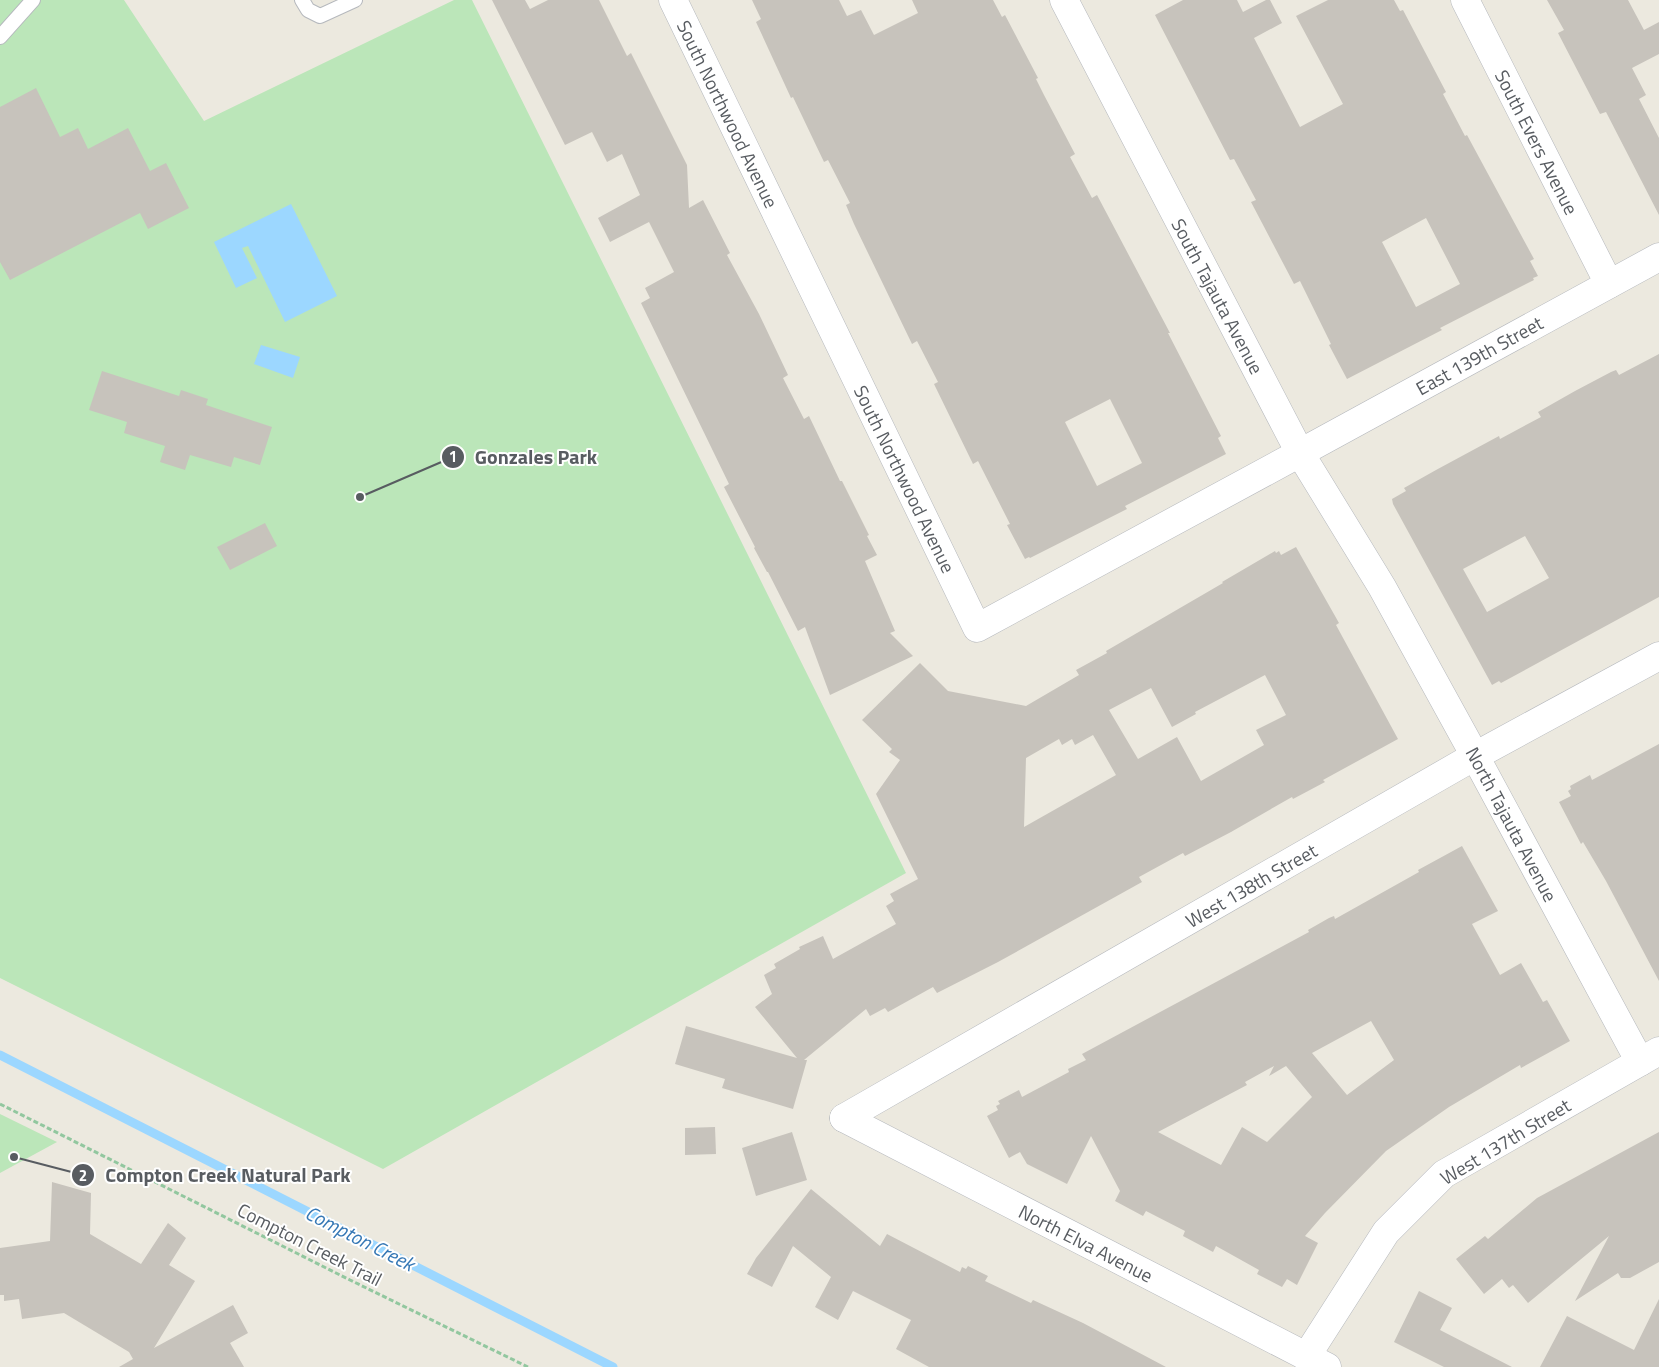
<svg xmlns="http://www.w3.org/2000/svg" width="1659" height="1367" viewBox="0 0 1659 1367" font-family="'Titillium Web',sans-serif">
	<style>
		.green { fill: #bbe6b9 }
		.water { fill: #9cd7ff }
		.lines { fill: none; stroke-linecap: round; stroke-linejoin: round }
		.stream { stroke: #9cd7ff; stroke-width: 9 }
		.building { fill: #c7c3bc; fill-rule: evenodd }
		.service-casing { stroke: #b5b8bd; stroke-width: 16 }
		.minor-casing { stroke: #b5b8bd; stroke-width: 29 }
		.path { stroke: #92c79f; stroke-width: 3; stroke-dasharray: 5 2.5; stroke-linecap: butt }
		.service { stroke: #fff; stroke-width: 14 }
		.minor { stroke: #fff; stroke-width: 28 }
		.labels { text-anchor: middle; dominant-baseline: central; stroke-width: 4; stroke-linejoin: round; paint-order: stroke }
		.street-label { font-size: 19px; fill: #585c61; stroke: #fff }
		.water-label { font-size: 20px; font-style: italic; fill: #3678b5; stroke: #fff }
		.leader { fill: none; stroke: #585c61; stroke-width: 2 }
		.callout-dot { fill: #585c61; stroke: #fff; stroke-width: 2 }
		.mark-label { font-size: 15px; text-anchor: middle; font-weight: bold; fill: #fff }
		.callout-label { font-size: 20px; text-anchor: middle; font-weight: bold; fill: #585c61; stroke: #fff; stroke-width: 4; stroke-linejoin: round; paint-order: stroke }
	</style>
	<rect width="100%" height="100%" fill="#ece9df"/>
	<g class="green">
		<polygon points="0,0 124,0 204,121 454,0 472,0 906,873 383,1169 0,978"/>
		<polygon points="0,1114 57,1142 0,1173"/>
	</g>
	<g class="water">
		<polygon points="291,204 337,296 285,322 248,246 242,248 257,278 236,288 214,242"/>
		<polygon points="261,345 300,357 293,378 254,364"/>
	</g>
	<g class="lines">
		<polyline class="stream" points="0,1055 613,1367"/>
	</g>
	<g class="building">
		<polygon points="492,0 525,0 530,9 548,0 599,0 627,56 631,53 687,165 689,208 703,200 730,253 727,255 759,314 788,375 783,378 804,419 809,416 840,481 842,481 869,535 867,536 877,555 865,561 895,631 890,633 913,656 830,695 805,627 798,631 768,572 767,572 754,548 755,547 724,487 729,484 641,303 650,298 645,288 674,272 649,222 610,242 598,218 640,195 622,154 607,162 592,132 565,145"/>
		<path d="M752,0H839L847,16L861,10L874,35L918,13L912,0H993L1002,17L1005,15L1038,78L1036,79L1044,95L1075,154L1070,157L1092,198L1097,195L1170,333H1168L1221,436L1218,438L1226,454L1125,506L1127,509L1030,558L1029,557L1025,559L1007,525L1010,524L978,461L973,464L934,384L938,382L917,341L912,344L854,224L846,205L850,203L828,160L824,162L793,97L791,98L756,22L761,19ZM1110,399L1142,463L1097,486L1065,422Z"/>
		<path d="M1183,0H1237L1243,12L1266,0H1270L1282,23L1254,38L1300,127L1343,104L1296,16L1328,0H1394L1400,11L1403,10L1446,92L1443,94L1465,136L1467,135L1534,259L1530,261L1538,276L1533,278L1534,280L1440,328L1442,330L1347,379L1329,345L1331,344L1300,281L1294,284L1251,202L1256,200L1234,159L1230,160L1155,15ZM1426,218L1460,284L1416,307L1382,242Z"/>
		<polygon points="1547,0 1628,0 1644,30 1659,22 1659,54 1632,68 1646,95 1639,99 1659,138 1659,215 1606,112 1600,114 1558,33 1564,30"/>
		<polygon points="36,88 60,137 78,128 88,149 128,128 150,171 166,163 189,208 148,229 140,213 10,280 0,262 0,107"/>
		<path d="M1659,354V597L1501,683L1499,681L1492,685L1393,504L1392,499L1406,491L1404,488L1436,470L1499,436L1500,439L1541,417L1538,412L1575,391L1611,372L1616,370L1619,375ZM1525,536L1549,578L1487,612L1463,569Z"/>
		<polygon points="102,371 179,396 181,390 208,399 206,405 272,427 260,465 234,457 231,467 190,455 185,470 160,462 165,446 124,433 127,422 89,410"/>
		<polygon points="265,523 277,546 230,570 217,547"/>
		<path d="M1296,547L1339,623L1336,625L1398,739L1323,780L1325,782L1293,799L1292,797L1231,832L1185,856L1183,853L1139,877L1142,882L998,962L937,993L933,987L888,1012L885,1008L870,1016L866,1009L804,1060H807L793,1109L722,1088L725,1079L675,1064L686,1026L797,1058L755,1007L772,994L764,975L776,968L774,964L800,949L799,947L823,936L833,959L896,924L886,906L894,901L890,894L918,879L876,794L900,760L889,752L892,749L862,720L920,663L948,691L1026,706L1079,675L1076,670L1107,653L1106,651L1223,583L1222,582L1275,551L1276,553L1279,551L1281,555ZM1265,675L1286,715L1256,730L1264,745L1201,781L1177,737L1138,759L1109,710L1151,688L1172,727L1196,714L1195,712ZM1093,735L1116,775L1024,827L1026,758L1059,739L1062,745L1072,739L1075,745Z"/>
		<polygon points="1659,744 1659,981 1606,881 1583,842 1581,844 1559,802 1571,796 1568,791 1571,789 1570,786 1590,775 1592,780"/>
		<path d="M1462,846L1498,911L1472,924L1500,975L1521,963L1543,1002L1547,1000L1570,1041L1521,1068L1520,1065L1449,1107L1386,1151L1325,1213L1305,1236L1318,1243L1297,1285L1287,1279L1282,1287L1257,1274L1259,1270L1216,1246L1213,1252L1183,1236L1185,1231L1146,1211L1143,1216L1115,1201L1120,1191L1091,1136L1067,1184L1027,1164L1020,1152L1009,1158L987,1116L998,1110L996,1106L1000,1104L998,1101L1019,1090L1022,1097L1069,1072L1068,1069L1086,1060L1082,1054L1309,932L1308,930L1329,918L1334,916L1335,919L1419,872L1418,870ZM1371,1021L1394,1060L1347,1095L1312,1053ZM1274,1066L1269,1076L1286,1066L1312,1097L1267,1142L1242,1127L1221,1165L1158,1132L1247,1085L1245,1082Z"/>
		<polygon points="715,1127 716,1154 685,1155 685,1128"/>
		<polygon points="792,1132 807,1180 756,1196 742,1148"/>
		<polygon points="1659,1132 1659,1262 1630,1278 1621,1278 1618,1273 1575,1301 1609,1236 1528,1303 1513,1285 1509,1288 1502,1279 1484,1294 1456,1259 1485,1236 1488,1239 1537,1198"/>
		<polygon points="52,1182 91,1193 90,1234 141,1264 168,1223 186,1238 169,1265 195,1281 154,1348 233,1305 248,1333 230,1343 244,1367 119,1367 133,1359 129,1352 64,1313 22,1319 19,1299 4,1301 4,1295 0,1295 0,1248 50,1241"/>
		<polygon points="811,1189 880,1246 887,1234 960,1272 962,1267 966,1269 968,1266 988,1276 985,1281 1031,1303 1033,1300 1083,1323 1166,1367 929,1367 896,1349 911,1320 853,1291 838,1320 815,1307 831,1277 793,1246 772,1287 747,1274 756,1258"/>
		<polygon points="1419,1291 1452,1308 1440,1330 1512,1367 1444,1367 1394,1342"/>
		<polygon points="1659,1299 1659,1367 1540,1367 1567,1316 1634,1350"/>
	</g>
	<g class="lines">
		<g class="service-casing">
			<g id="service">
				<polyline points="302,0 308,10 320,16 355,0"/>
				<polyline points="0,37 33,0"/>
			</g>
		</g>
		<g class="minor-casing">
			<g id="minor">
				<polyline points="673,0 977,628 1300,453 1659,257"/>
				<polyline points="1064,0 1300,453 1382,587 1475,756 1640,1062"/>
				<polyline points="1465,0 1609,284"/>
				<polyline points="844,1118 1475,756 1659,656"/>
				<polyline points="844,1118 1327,1367"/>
				<polyline points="1306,1357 1386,1232 1444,1174 1659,1051"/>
			</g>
		</g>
		<polyline class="path" points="0,1104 350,1280 528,1367"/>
		<use href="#service" class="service"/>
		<use href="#minor" class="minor"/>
	</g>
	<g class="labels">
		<g class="street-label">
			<text transform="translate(728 114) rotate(64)">South Northwood Avenue</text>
			<text transform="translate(1537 142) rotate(63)">South Evers Avenue</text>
			<text transform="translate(1218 296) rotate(62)">South Tajauta Avenue</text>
			<text transform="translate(1479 355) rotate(-29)">East 139th Street</text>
			<text transform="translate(905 479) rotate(64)">South Northwood Avenue</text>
			<text transform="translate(1512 824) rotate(62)">North Tajauta Avenue</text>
			<text transform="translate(1251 885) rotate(-30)">West 138th Street</text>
			<text transform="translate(1505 1141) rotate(-31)">West 137th Street</text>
			<text transform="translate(1086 1243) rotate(27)">North Elva Avenue</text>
			<text transform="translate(310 1244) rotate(27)">Compton Creek Trail</text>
		</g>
		<g class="water-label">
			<text transform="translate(360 1238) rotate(27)">Compton Creek</text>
		</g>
	</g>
	<path class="leader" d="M360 497L453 457M14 1157L83 1175"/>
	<g class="callout-dot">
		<circle cx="360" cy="497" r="5"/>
		<circle cx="14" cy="1157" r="5"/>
		<circle cx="453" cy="457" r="12"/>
		<circle cx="83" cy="1175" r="12"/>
	</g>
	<g class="mark-label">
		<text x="453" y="462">1</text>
		<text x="83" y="1181">2</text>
	</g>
	<g class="callout-label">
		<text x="536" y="464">Gonzales Park</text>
		<text x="228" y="1182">Compton Creek Natural Park</text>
	</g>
</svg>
